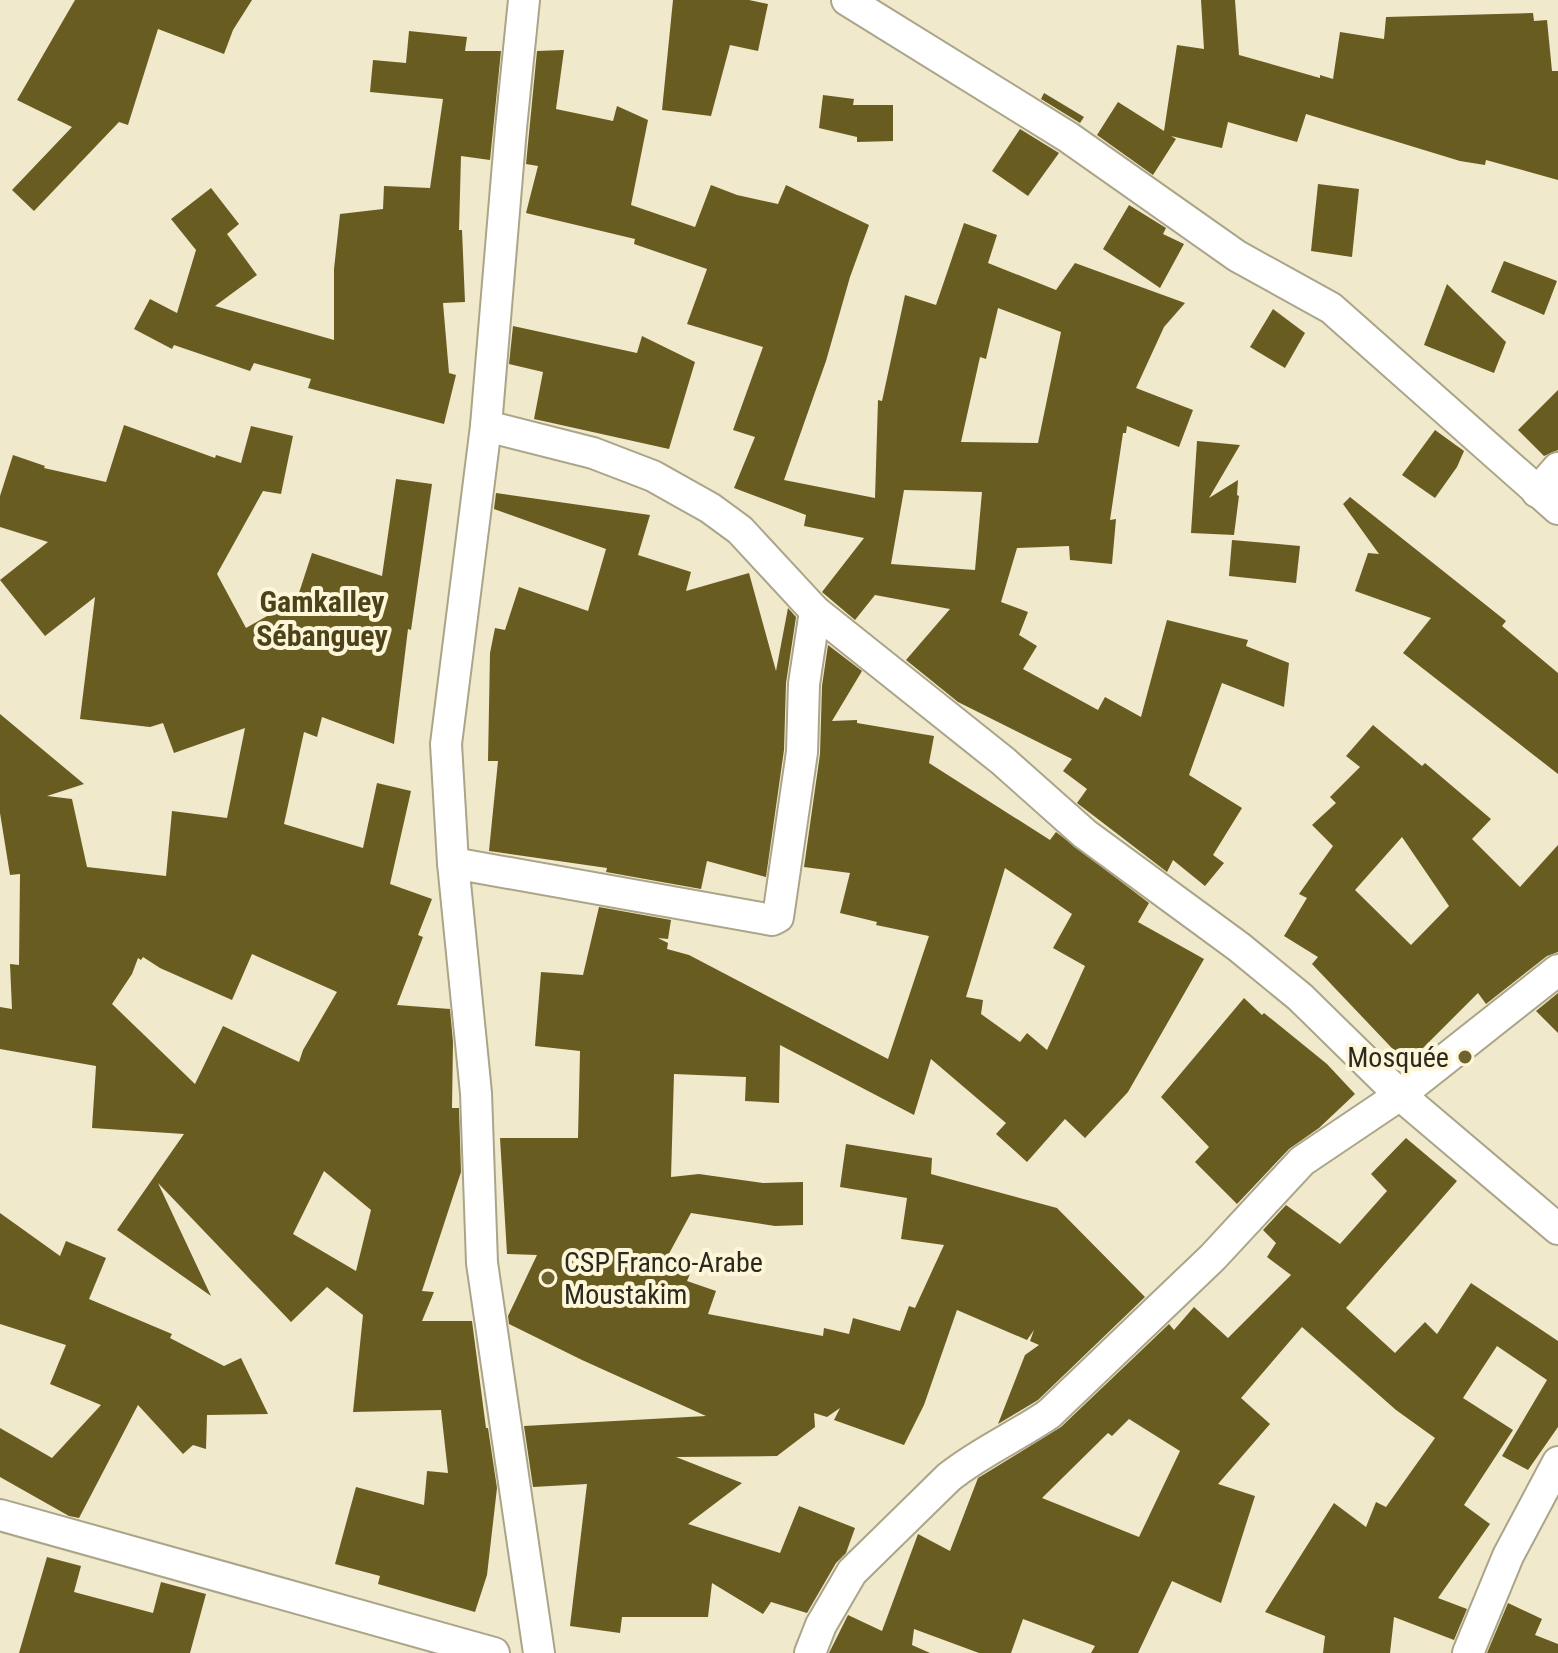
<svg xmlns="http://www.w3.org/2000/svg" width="1558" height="1653" viewBox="0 0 1558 1653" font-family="'Roboto Condensed',sans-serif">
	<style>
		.building { fill: #695c20; fill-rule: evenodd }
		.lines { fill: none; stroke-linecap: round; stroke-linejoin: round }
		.street-casing { stroke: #aaa489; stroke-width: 34 }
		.street { stroke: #fff; stroke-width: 30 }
		.poi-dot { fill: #6e622f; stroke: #fdf6d9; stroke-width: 3 }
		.labels { text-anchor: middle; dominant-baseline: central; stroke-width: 8; stroke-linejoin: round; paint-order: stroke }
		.poi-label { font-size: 28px; fill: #2c2a1f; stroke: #fdf6d9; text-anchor: end }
		.neighbourhood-label { font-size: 30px; font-weight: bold; fill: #4b4219; stroke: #fdf6d9 }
	</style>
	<rect width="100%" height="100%" fill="#f0e9cc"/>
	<g class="building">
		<polygon points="75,0 252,0 233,30 224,54 158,29 128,125 119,122 34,211 12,190 72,127 17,100"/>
		<polygon points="673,0 749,0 768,4 758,51 730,45 711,116 662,110"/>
		<polygon points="1201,0 1235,0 1239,55 1320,78 1320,75 1333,79 1340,32 1384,39 1386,17 1533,13 1534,21 1547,20 1552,71 1558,71 1558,180 1486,160 1485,165 1460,161 1306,114 1297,142 1228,122 1222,148 1171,136 1176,139 1153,175 1097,135 1118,102 1164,131 1177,45 1204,49"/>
		<polygon points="409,31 467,37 465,51 501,51 490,160 461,156 459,230 462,230 465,302 443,303 449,373 456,375 444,424 308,388 311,379 254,363 250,371 174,345 172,349 134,329 150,299 177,313 196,250 171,219 211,188 239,224 227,234 257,275 215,306 334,340 334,269 340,214 383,209 384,186 430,188 443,99 370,92 373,60 406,63"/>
		<path d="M564,50L556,109L613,121L617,106L648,120L631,205L695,227L711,185L737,195L778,204L786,185L869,225L850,277L826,361L784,480L875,498L878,400L882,401L905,295L936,305L964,223L997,235L988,263L1056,290L1075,263L1185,303L1164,327L1136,388L1193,410L1179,447L1127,426L1126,433H1123L1110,520L1116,519L1112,564L1070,560L1069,546L1017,548L1001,602L1028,612L1019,635L1037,646L1023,669L1098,710L1105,697L1141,717L1167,620L1248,640L1246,646L1289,663L1284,707L1222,683L1189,775L1242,808L1213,855L1224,863L1205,886L1173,860L1167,872L1077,803L1087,789L1063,771L1072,759L958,702L906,660L950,609L875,595L855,620L822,592L864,538L804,526L806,515L734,488L755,437L733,430L763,347L687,324L707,269L634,244L635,239L526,213L538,166L526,164L537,51ZM998,308L1061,332L1038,443L961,442L980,357L986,359ZM904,490L982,492L975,570L891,564Z"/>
		<polygon points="1044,93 1084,117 1080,123 1041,99"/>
		<polygon points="823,95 854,99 853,105 893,105 893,141 857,142 857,137 819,128"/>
		<polygon points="1020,129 1059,153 1028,196 992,171"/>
		<polygon points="1318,184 1359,189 1352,257 1311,251"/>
		<polygon points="1129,205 1166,228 1163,234 1184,244 1160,288 1103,249"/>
		<polygon points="1504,261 1557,281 1544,315 1491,292"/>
		<polygon points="1447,284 1506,342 1494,373 1424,345"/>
		<polygon points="1273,309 1305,333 1285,368 1250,347"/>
		<polygon points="513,326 637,353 642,336 695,362 669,449 534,419 543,372 509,364"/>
		<polygon points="1558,390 1558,450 1544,456 1518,430"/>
		<path d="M124,425L215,458L216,455L241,463L251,426L293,436L281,494L263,491L217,574L246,628L297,599L312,553L382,576L396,479L432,484L411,630L408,629L394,744L322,717L317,737L304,732L284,824L363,848L377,783L411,791L390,884L432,899L418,935L423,937L397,1005L450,1009L453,1042L452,1108H459L461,1172L422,1291L434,1292L422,1321H472L486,1428H488L497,1488L487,1575L475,1612L378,1584L380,1576L335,1564L356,1487L424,1505L427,1471L448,1473L441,1410L353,1412L363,1315L327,1287L291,1322L158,1183L211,1296L117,1230L184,1134L92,1128L96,1066L0,1049V1007L12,1009L10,964L19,965L20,874L10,875L0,813V714L84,784L47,796L72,799L87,867L166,876L172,811L227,818L245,728L174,753L163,723L150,727L80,719L95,597L45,636L0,580L48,542L0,527V496L13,455L45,466L44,468L106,482ZM252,954L337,992L303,1050L299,1062L223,1026L195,1084L112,1004L132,974L138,958L141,960L143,957L160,968L232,1000ZM324,1171L371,1210L356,1271L293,1234Z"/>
		<polygon points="1435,430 1464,451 1457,467 1435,498 1402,475"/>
		<polygon points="1197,441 1240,445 1209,498 1238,480 1237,495 1239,496 1234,535 1191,533"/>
		<polygon points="496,493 650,515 638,555 691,572 686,591 749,573 776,671 788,608 796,617 786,683 784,750 766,877 707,861 701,889 606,872 607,868 489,851 498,761 488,761 490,653 495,628 505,630 519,587 588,611 606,549 494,509"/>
		<polygon points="1350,497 1506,621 1502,626 1558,673 1558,774 1403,653 1431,618 1355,591 1368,553 1379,554 1343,504"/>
		<polygon points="1232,540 1300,546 1296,583 1229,576"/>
		<path d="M828,645L862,671L832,721L857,720V723L934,736L929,763L1050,840L1056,832L1149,903L1138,922L1204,959L1128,1092L1085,1138L1065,1119L1027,1162L996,1134L1006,1123L931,1059L914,1115L780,1045L779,1103L745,1101L746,1077L674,1074L671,1177L699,1174L763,1183L803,1182V1225L775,1226L691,1213L665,1261L690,1274L687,1281L716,1291L708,1314L823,1336L824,1328L849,1334L853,1318L900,1331L909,1306L915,1308L944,1245L901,1239L907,1198L840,1187L846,1144L932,1158L931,1174L1057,1208L1145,1297L1038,1400L998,1424L1025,1355L1039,1345L1030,1341L1034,1330L1027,1340L957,1310L924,1405L904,1445L834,1420L840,1408L827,1417L814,1413L815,1427L777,1456L676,1457L742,1483L688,1524L780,1553L799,1506L855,1528L846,1553L836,1563L807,1613L771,1602L763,1614L712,1583L708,1617H622L620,1633L570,1626L587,1484L533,1487L524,1426L706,1416L582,1360L509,1324L508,1316L537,1255L507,1254L500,1138H578L580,1051L535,1046L541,972L583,975L599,907L671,920L668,939L658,938L668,943L667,949L689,955L888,1059L929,936L876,925L877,922L840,913L850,873L804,867L820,754L822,686ZM1005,868L1072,914L1053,948L1085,966L1047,1050L1027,1033L1020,1042L981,1014L983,1000L966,997Z"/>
		<path d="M1373,725L1422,766L1425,763L1491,819L1472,839L1520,887L1558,845V952L1547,956L1486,1004L1478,993L1407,1064L1312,964L1318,957L1284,936L1307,898L1299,894L1333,846L1312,825L1336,803L1330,797L1360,767L1346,756ZM1402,837L1449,906L1411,945L1355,890Z"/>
		<polygon points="1558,993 1558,1033 1536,1011"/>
		<polygon points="1244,998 1262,1015 1264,1013 1327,1064 1355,1094 1319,1128 1289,1149 1237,1204 1195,1162 1209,1147 1161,1097"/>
		<path d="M1406,1138L1457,1181L1346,1308L1395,1353L1425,1322L1437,1334L1471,1283L1558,1341V1427L1528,1470L1502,1456L1547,1380L1497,1346L1463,1398L1513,1430L1464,1505L1490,1524L1438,1598L1467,1609L1454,1640L1394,1617L1390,1653H1323L1325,1636L1265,1612L1334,1503L1366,1527L1376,1502L1386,1507L1435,1438L1396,1410L1302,1327L1241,1398L1270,1424L1218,1484L1255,1496L1221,1603L1172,1581L1138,1653H1091L1095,1646L1023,1619L1011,1653H979L914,1629L912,1645L930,1653H829L848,1615L882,1631L918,1534L950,1551L978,1478L1061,1427L1169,1324L1174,1330L1194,1307L1228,1338L1291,1275L1267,1257L1276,1243L1263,1230L1286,1205L1340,1244L1387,1191L1371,1174ZM1129,1419L1180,1451L1139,1537L1042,1498L1108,1433L1112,1436Z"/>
		<polygon points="0,1213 60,1256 66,1241 106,1258 89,1299 172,1334 170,1338 224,1366 241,1358 268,1414 207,1415 206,1449 193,1445 183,1454 138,1405 79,1518 69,1516 0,1477 0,1428 52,1458 101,1405 50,1384 66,1345 0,1324"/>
		<polygon points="47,1557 81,1566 74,1592 153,1613 161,1582 206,1594 190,1653 19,1653"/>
		<polygon points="1508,1603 1542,1619 1535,1635 1558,1644 1558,1653 1487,1653"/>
	</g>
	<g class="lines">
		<g class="street-casing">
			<g id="street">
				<polyline points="524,0 511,128 486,426 446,744 453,863 476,1093 482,1263 539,1653"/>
				<polyline points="847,0 1068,137 1237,256 1331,308 1558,509"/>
				<polyline points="486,426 593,453 653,476 710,508 740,530 815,611 1003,761 1085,834 1239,947 1300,997 1400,1095 1558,1229"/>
				<polyline points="1537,492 1558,468"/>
				<polyline points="453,863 772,920 778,917 802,752 804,684 815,611"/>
				<polyline points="0,1515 494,1653"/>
				<path d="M810,1653L821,1625L852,1572L949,1477C980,1452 1017,1436 1049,1414L1213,1257L1302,1161L1400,1095L1558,970"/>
				<polyline points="1468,1653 1508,1556 1558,1462"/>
			</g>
		</g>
		<use href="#street" class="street"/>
	</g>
	<g class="poi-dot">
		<circle cx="1465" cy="1057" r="8"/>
		<circle cx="548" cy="1278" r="8"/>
	</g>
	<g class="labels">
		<g class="poi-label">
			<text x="1449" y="1057">Mosquée</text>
			<text x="564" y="1262" text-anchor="start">CSP Franco-Arabe<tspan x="564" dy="32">Moustakim</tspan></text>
		</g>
		<g class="neighbourhood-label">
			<text x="322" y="601">Gamkalley<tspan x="322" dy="34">Sébanguey</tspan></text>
		</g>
	</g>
</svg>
